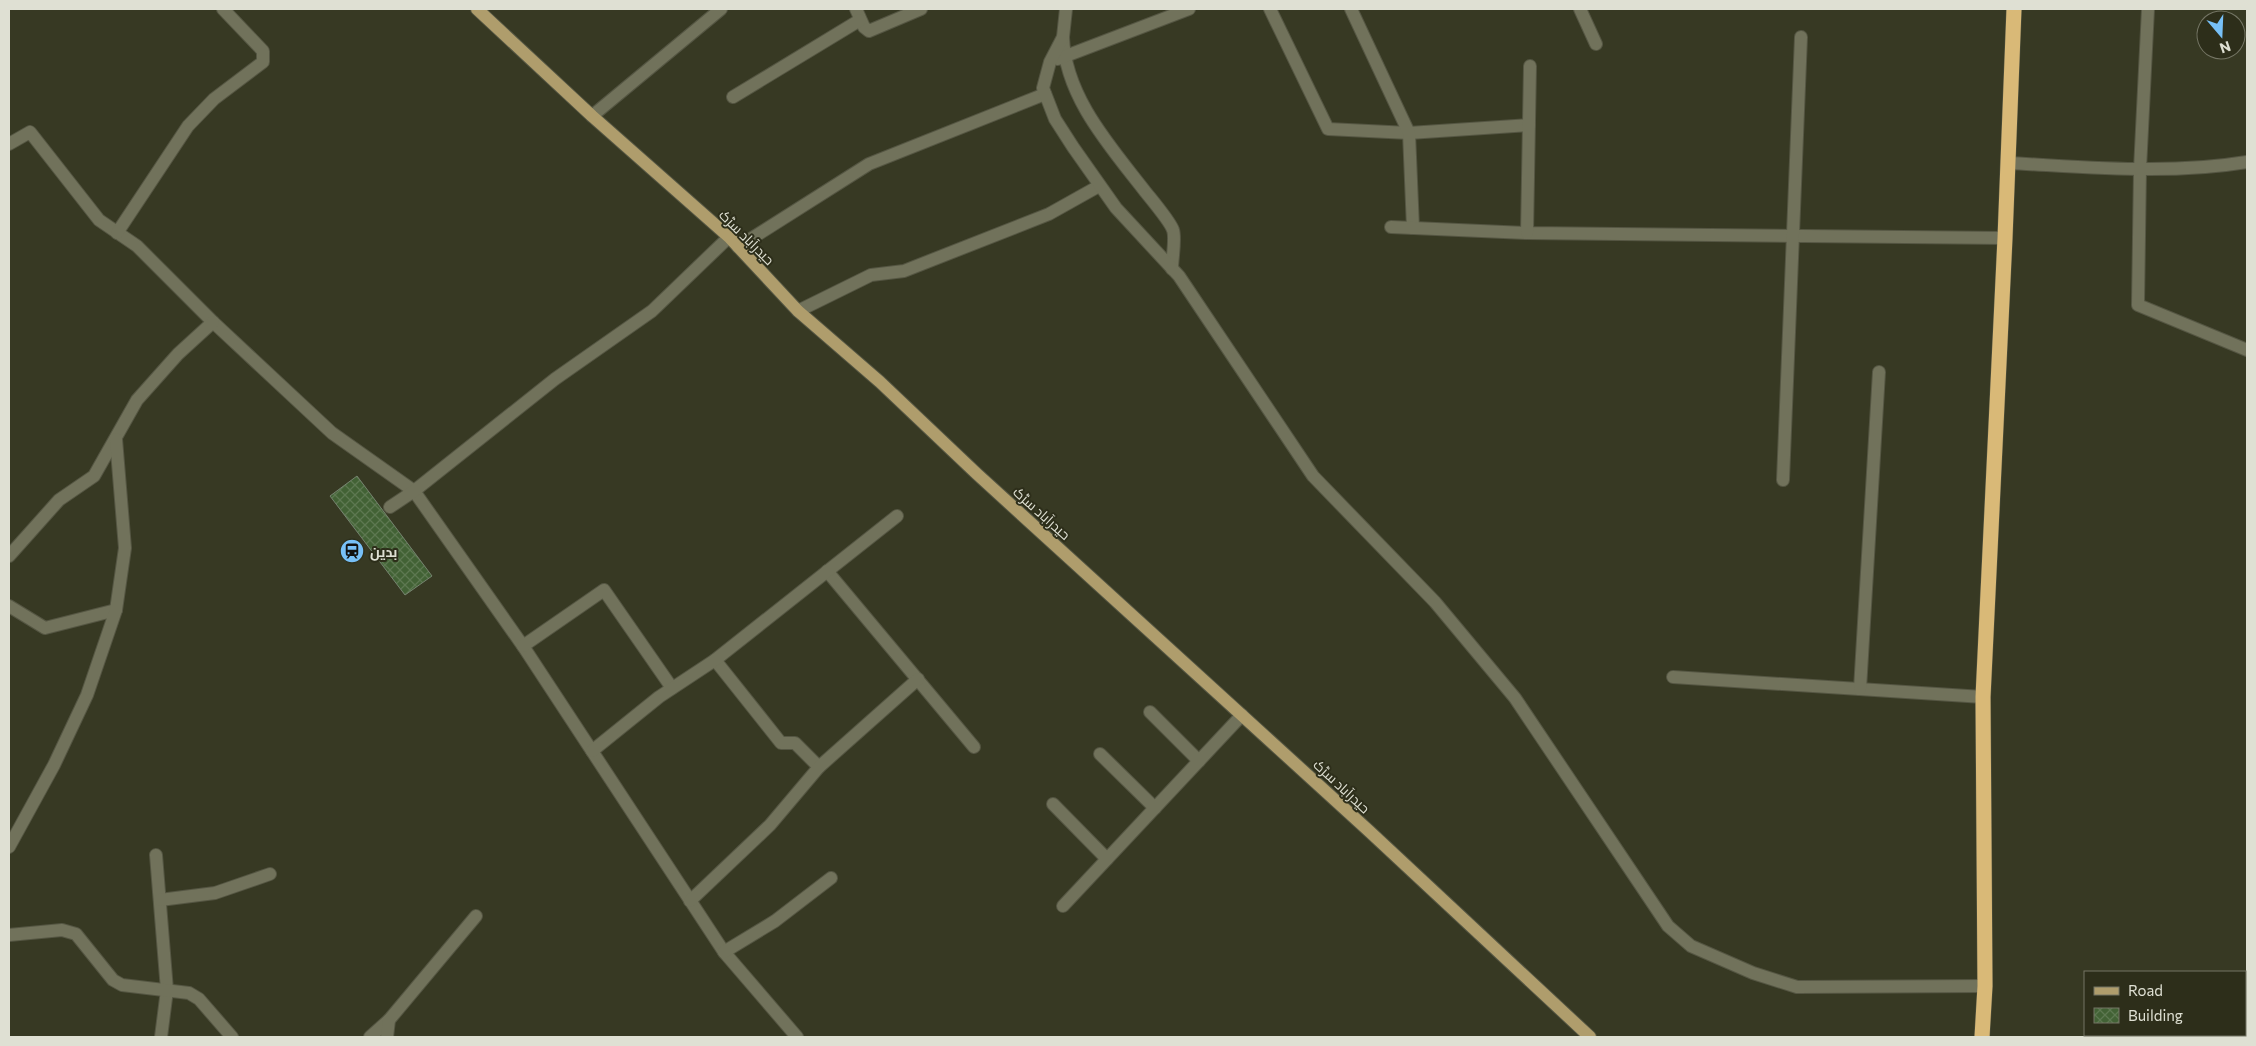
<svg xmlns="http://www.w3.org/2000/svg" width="2256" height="1046" viewBox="0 0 2256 1046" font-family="Commissioner,Cairo,sans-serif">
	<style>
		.building { fill: url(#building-cross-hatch); stroke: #75836f }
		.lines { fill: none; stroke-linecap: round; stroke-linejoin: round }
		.street-casing { stroke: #555643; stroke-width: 14 }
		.secondary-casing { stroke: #555643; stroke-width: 14 }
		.primary-casing { stroke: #555643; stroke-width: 14 }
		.highway-casing { stroke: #555643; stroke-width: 16 }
		.street { stroke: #71725b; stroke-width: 12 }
		.secondary { stroke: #71725b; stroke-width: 12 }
		.primary { stroke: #af9d6c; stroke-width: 12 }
		.highway { stroke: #d9b977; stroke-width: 15 }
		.labels { text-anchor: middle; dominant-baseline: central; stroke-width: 4; stroke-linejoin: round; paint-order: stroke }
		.street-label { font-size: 14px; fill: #dfe0d3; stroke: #2d2e1a }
		.poi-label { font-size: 14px; font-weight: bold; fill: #dfe0d3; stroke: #2d2e1a; text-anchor: start }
	</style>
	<defs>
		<pattern id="building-cross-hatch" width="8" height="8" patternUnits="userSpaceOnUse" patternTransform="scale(1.25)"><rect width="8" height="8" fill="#426235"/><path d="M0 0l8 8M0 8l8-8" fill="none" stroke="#5d7851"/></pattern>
	</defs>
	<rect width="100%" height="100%" fill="#373923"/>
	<polygon class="building" points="357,476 432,576 405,595 330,496"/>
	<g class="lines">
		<g class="street-casing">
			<g id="street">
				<polyline points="856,9 864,27 869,31 921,9"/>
				<polyline points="1270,9 1328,129 1409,133 1529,125"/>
				<polyline points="1351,9 1409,133 1413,228"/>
				<polyline points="1580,9 1596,44"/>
				<polyline points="2148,9 2140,169 2138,305 2247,350"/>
				<path d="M1063,37C1065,96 1109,145 1144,190C1151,199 1170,221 1173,230C1176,238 1172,259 1172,269"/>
				<polyline points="1058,59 1189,9"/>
				<polyline points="733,97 860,20"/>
				<polyline points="592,116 721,9"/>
				<polyline points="9,144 30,132 99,220 137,246 213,322 332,433 414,491 523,646 724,952 797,1037"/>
				<path d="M2008,163C2088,167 2168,175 2247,162"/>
				<polyline points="1391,227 1527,233 2005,238"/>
				<polyline points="117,233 188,126 214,99 263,62 263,51 223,9"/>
				<polyline points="1527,233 1530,66"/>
				<polyline points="738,247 869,164 1045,94"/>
				<polyline points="798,311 871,275 904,271 1049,214 1099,186"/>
				<polyline points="1783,480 1801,37"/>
				<polyline points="390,507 414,491 555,379 652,311 729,237"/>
				<polyline points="9,556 59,500 94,476 137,400 178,354 213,322"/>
				<polyline points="827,571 974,747"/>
				<polyline points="9,606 45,628 116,610"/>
				<polyline points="523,646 604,590 672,688"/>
				<polyline points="715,660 781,743 795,743 819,767"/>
				<polyline points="1673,677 1983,697"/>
				<polyline points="1860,689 1879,372"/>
				<polyline points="1150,712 1199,761"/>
				<polyline points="592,751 659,697 715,660 897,516"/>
				<polyline points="1100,754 1155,808"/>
				<polyline points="1053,804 1107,859"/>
				<polyline points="9,847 54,765 87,695 116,610 125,548 116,439"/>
				<polyline points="156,855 167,990 161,1037"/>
				<polyline points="160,900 215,893 270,874"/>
				<polyline points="690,901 770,825 819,767 918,679"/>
				<polyline points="1063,906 1242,715"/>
				<polyline points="9,935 62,930 76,934 113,980 122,985 189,993 199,999 232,1037"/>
				<polyline points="724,952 775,921 831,878"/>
				<polyline points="370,1037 389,1020"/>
				<polyline points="387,1037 389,1020 476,916"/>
			</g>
		</g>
		<g class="secondary-casing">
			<polyline id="secondary" points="1066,9 1063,37 1050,62 1043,88 1055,119 1073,147 1116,208 1179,276 1313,476 1435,602 1515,698 1668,926 1691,946 1753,973 1797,987 1985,986"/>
		</g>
		<g class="primary-casing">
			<polyline id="primary" points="477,9 592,116 729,237 798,311 880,382 977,474 1369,831 1590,1037"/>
		</g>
		<g class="highway-casing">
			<polyline id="highway" points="1982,1037 1985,986 1983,697 2005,238 2014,9"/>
		</g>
		<use href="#street" class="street"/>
		<use href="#secondary" class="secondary"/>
		<use href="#primary" class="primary"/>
		<use href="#highway" class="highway"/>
	</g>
	<defs>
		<g id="station-disc" transform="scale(1.25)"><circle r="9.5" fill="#77c0f7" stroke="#2d2e1a"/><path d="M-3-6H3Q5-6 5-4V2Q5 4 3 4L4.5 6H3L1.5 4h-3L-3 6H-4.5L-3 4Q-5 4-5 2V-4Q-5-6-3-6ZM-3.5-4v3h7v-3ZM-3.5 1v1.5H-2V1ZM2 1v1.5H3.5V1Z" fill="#111"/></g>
	</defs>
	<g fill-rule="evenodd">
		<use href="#station-disc" x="352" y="551"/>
	</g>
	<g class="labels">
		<g class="street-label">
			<text transform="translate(747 237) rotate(45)">حیدرآباد سڑک</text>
			<text transform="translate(1042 513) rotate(42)">حیدرآباد سڑک</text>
			<text transform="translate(1342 786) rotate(43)">حیدرآباد سڑک</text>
		</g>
		<g class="poi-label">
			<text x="370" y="551">بدين</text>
		</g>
	</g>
	<rect width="2256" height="1046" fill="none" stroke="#dfe0d3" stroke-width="20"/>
	<rect x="2084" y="971" width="162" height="65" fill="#2d2e1a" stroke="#747564"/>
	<rect x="2094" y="987" width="25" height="8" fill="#af9d6c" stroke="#747564"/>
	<text x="2128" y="996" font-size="15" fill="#dfe0d3">Road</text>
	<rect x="2094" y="1008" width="25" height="15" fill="url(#building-cross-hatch)" stroke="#747564"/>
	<text x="2128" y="1021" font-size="15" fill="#dfe0d3">Building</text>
	<g transform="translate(2221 35) rotate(161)"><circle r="24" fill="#2d2e1a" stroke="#747564"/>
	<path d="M0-4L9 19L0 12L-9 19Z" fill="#77c0f7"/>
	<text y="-8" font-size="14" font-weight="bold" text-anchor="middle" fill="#dfe0d3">N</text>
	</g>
</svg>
